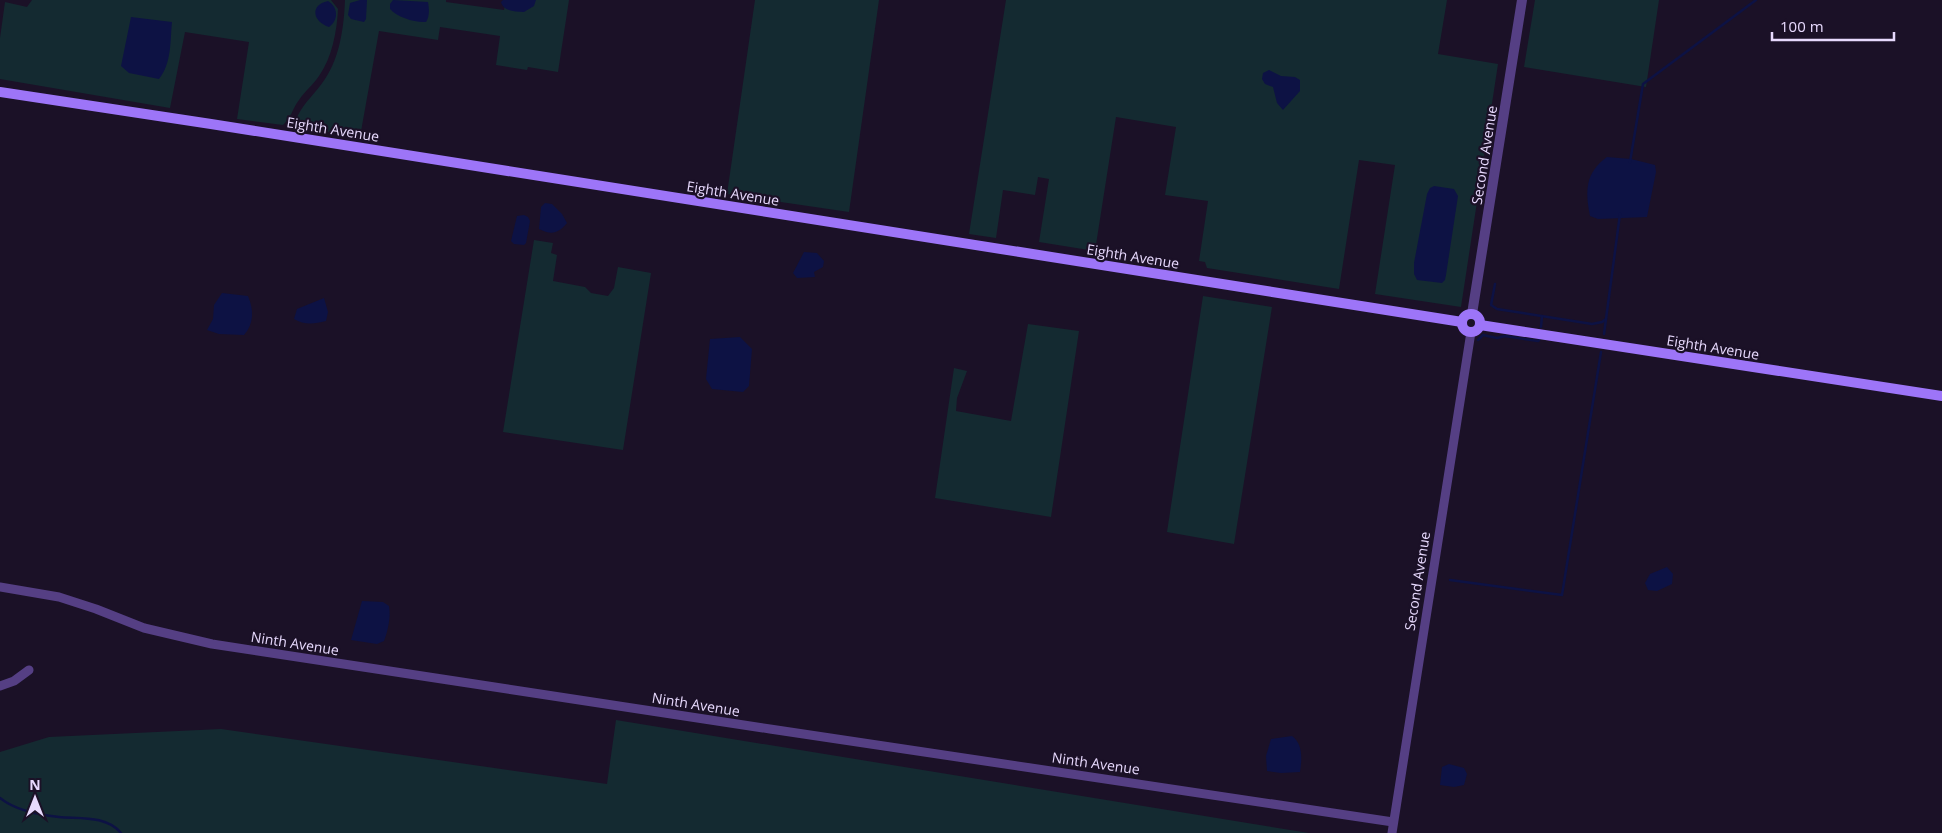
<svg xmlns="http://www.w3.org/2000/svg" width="1942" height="833" viewBox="0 0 1942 833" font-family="'Open Sans',sans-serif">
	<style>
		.green { fill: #142a31 }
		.water { fill: #0d1244 }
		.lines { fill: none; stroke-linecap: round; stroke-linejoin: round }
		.stream { stroke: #0d1244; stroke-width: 2.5 }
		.minor { stroke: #553f84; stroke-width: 9 }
		.tertiary { stroke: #553f84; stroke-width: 10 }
		.secondary { stroke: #9d75f8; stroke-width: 10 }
		.labels { text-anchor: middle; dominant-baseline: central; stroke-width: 4.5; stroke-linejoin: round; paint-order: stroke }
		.street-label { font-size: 14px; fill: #e7d9fd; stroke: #1b1127 }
	</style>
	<rect width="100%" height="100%" fill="#1b1127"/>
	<g class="green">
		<path d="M32,0H331L338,9C337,31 332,58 319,76C313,85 305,91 299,100C291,111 293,115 283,125L237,119L249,42L185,32L170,108L0,79V38L5,2L27,7Z"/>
		<path d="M345,0H446V2L504,10L506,0H569L558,72L528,67L527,70L496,65L500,36L440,27L438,40L379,31L360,137L302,128L297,117C304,102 316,93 325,79C340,57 344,26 345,0Z"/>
		<polygon points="755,0 879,0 849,212 727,194"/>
		<polygon points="1006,0 1447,0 1438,54 1498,64 1461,307 1375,294 1395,165 1359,160 1339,289 1207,268 1205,262 1199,261 1208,201 1165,195 1176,127 1116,117 1095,251 1039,242 1049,179 1038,177 1035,195 1003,190 996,238 969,234"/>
		<polygon points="1535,0 1659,0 1646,87 1524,67"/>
		<polygon points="534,240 553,243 551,253 557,255 553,281 585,287 591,293 608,296 614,288 618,267 651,273 623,450 503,432"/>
		<polygon points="1203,296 1272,307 1234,544 1167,532"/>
		<polygon points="1028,324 1079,331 1051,517 935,498 954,368 967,371 957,398 956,411 1011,421"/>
		<polygon points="616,720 1309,833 0,833 0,752 49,737 221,729 607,784"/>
	</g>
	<g class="water">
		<polygon points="360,0 367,0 366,19 364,22 351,19 348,15 350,3"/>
		<path d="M393,0L428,2C429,8 430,16 426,22C415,23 397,17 390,9V4Z"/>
		<path d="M503,0H536L534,6L524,12C515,11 504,12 501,2Z"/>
		<path d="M328,1C338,7 339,20 329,27C313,22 309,5 328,1Z"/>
		<path d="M131,17L172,22C170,41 172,63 159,79L129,73L121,66Z"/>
		<polygon points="1269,70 1281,76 1295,77 1300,80 1300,91 1283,110 1277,103 1273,87 1265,84 1262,79 1263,73"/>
		<path d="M1607,157L1631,159L1655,165L1656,172L1647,217L1598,219L1590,216C1585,191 1585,173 1607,157Z"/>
		<polygon points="1434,186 1454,189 1458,196 1446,275 1445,280 1442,283 1417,280 1414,274 1414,263 1427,194 1430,188"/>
		<path d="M545,203L552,204L562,214L567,223C558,234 551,235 539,229L541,207Z"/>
		<polygon points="524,215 528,217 530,221 526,243 524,245 514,244 511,241 517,216"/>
		<polygon points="804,252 817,253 824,261 823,267 814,272 815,277 797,278 793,273"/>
		<path d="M222,293L248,296C254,310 254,324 244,335L219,334L207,330L213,319L214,305Z"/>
		<path d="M324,298L328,312L326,321C314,324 304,325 294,319L297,309Z"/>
		<polygon points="740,337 752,349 749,386 743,392 712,389 706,379 710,339"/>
		<polygon points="1667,567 1673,574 1672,584 1657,591 1648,590 1645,583 1650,574"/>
		<path d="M362,601L383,602L389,606C391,617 388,630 384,641L377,644L351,640Z"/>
		<path d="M1292,736C1303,744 1302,759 1300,772L1281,773L1267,771L1266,756L1271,739Z"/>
		<polygon points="1449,764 1464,768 1467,774 1464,785 1454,787 1440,785 1442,767"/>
	</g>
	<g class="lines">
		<g class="stream">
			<polyline points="1630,162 1643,84 1756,0"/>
			<polyline points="1495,284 1491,305 1497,309 1592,324 1602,322 1606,319"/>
			<polyline points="1541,327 1542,316"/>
			<polyline points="1604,334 1620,214"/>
			<polyline points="1478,340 1483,335 1497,338 1505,336 1538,341 1539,340"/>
			<polyline points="1450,580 1562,595 1601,352"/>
			<path d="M0,798C16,811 39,815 59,817C79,819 106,815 121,833"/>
		</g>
		<g class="minor">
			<polyline points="0,587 59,597 96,609 144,628 212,644 770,729 1393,822"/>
			<polyline points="0,686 14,681 29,670"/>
			<polyline points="1392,833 1471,332"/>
		</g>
		<polyline class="tertiary" points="1472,314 1522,0"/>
		<g class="secondary">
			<polyline points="0,92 211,124 1462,322"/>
			<circle cx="1471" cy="323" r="9"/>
			<polyline points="1480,325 1942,396"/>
		</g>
	</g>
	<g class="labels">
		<g class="street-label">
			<text transform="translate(333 129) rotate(9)">Eighth Avenue</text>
			<text transform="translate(1484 155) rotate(-81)">Second Avenue</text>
			<text transform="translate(733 193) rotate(9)">Eighth Avenue</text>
			<text transform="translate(1133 256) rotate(9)">Eighth Avenue</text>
			<text transform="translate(1713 347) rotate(9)">Eighth Avenue</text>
			<text transform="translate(1417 581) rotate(-81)">Second Avenue</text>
			<text transform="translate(295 643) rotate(9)">Ninth Avenue</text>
			<text transform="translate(696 704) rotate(9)">Ninth Avenue</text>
			<text transform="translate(1096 763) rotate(8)">Ninth Avenue</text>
		</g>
	</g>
	<g transform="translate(35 798)" stroke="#1b1127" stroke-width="4" paint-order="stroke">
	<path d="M0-4L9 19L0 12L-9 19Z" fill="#e7d9fd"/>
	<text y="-8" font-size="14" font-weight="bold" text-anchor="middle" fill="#e7d9fd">N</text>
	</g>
	<path d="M1772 32v8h122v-8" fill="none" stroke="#e7d9fd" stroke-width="2.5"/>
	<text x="1780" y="32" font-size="15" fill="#e7d9fd" stroke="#1b1127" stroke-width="4" paint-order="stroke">100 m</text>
</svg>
